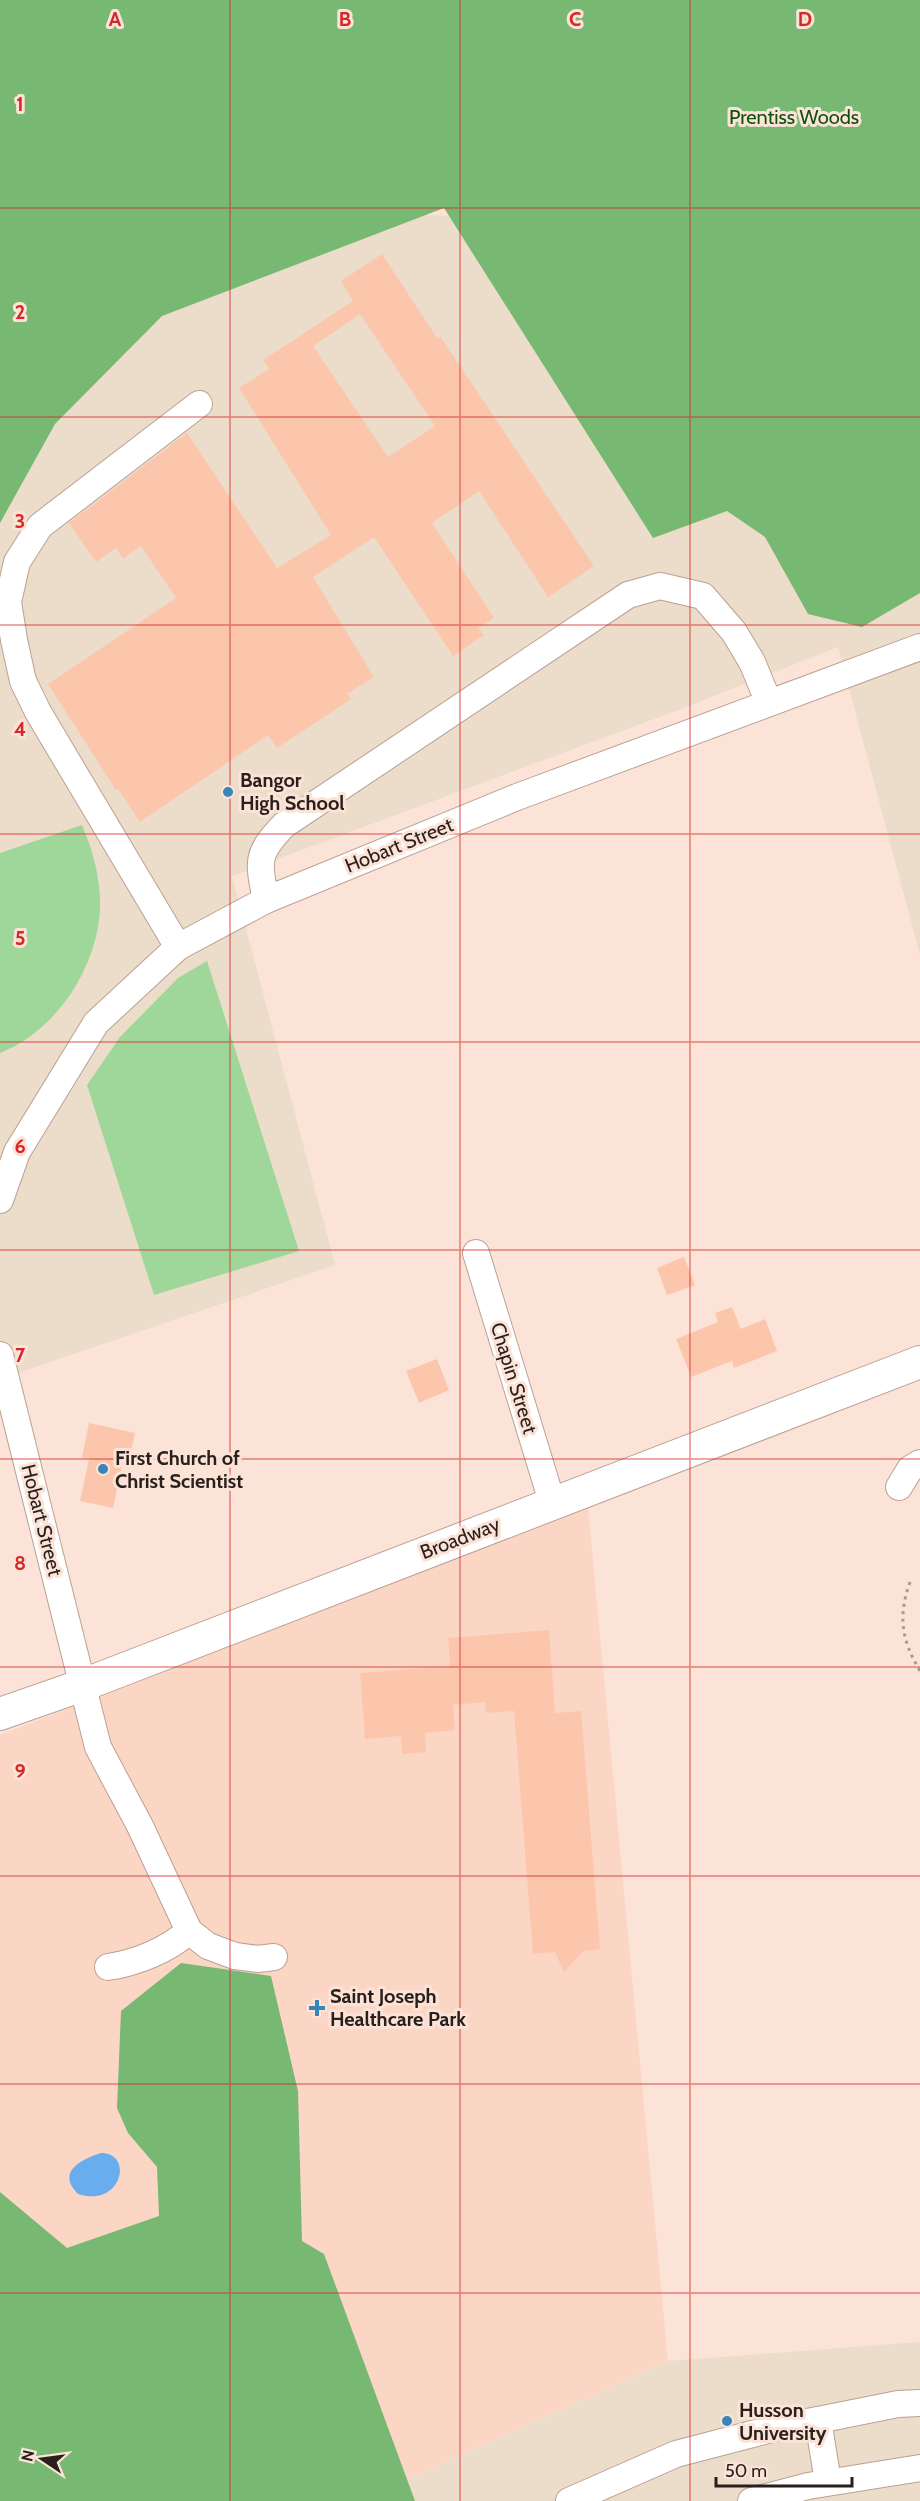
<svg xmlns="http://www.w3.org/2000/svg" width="920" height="2501" viewBox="0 0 920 2501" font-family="Cabin,sans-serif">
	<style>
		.built { fill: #fcd6c5 }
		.education { fill: #ecdcca }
		.green { fill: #9ed799 }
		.forest { fill: #77b872 }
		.water { fill: #68adee }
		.building { fill: #fcc6ad; fill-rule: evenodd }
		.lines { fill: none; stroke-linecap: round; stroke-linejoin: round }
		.minor-casing { stroke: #bca093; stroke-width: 28 }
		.major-casing { stroke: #bca093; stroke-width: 34 }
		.path { stroke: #ab988f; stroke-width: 3; stroke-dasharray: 3 4.5; stroke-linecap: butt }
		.minor { stroke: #fff; stroke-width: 26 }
		.major { stroke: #fff; stroke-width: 32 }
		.grid { fill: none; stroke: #d62828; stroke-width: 1.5; stroke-opacity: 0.55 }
		.poi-dot { fill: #3984b8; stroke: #fbe3d8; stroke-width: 2 }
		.labels { text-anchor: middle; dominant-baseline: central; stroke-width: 6; stroke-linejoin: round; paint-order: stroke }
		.park-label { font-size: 20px; fill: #0d510b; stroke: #fbe3d8 }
		.poi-label { font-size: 20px; font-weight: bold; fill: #2a1f1a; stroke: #fbe3d8; text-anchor: start }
		.street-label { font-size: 20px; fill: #2a1f1a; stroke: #fbe3d8 }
		.grid-label { font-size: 20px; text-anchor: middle; font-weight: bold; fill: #d62828; stroke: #fbe3d8; stroke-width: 6; stroke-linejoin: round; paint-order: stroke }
	</style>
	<rect width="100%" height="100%" fill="#fbe3d8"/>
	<polygon class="built" points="588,1507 668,2361 402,2482 0,2320 0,1735"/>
	<g class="education">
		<polygon points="0,192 920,241 920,955 838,647 681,709 232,876 335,1265 0,1379"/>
		<polygon points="920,2342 920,2501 184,2501 402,2482 668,2361"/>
	</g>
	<g class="green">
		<path d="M82,825C93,851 101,880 100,909C97,968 56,1031 0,1053V853Z"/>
		<polygon points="207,961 299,1251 154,1295 87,1085 120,1037 178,978"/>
	</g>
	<g class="forest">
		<polygon points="0,0 920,0 920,593 862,627 808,614 765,537 727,511 653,538 444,208 162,316 55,424 0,523"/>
		<polygon points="181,1963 271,1976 298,2091 302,2241 324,2254 415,2501 0,2501 0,2192 67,2248 159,2216 157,2167 128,2133 117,2108 121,2011"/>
	</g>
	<path class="water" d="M101,2153C134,2153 122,2208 78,2194C55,2171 83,2159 101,2153Z"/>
	<g class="building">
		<path d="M382,254L437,338L440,336L594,566L548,597L479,491L432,523L494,618L478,628L484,635L453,656L374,537L313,577L374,677L347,694L351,699L277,748L268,735L140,822L118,789L116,790L48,684L176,598L141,546L123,559L116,548L96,562L69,523L187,433L277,568L331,535L239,388L269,369L263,360L353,301L341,281ZM360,314L435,426L388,457L313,346Z"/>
		<polygon points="684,1257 695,1285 667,1295 657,1268"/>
		<polygon points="732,1307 741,1329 765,1319 777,1351 734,1368 732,1361 691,1377 676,1339 718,1322 715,1313"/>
		<polygon points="437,1359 449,1390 419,1403 406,1371"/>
		<polygon points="89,1423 135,1433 129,1460 123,1461 113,1508 80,1501 89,1459 82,1457"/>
		<polygon points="549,1630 555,1713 581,1711 600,1949 583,1951 564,1972 555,1952 533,1954 514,1711 486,1713 485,1702 453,1705 455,1730 425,1733 426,1752 402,1754 401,1736 365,1739 360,1673 450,1666 448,1638"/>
	</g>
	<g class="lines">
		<g class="minor-casing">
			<g id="minor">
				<path d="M266,900C258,861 256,854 284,825L628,595L660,586L703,596L734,632L752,662L769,703"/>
				<polyline points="178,947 38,712 23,681 14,640 8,602 17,562 40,526 199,404"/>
				<polyline points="0,1200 17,1152 96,1023 178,947 266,900 517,797 920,647"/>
				<polyline points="476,1253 552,1502"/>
				<polyline points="0,1355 98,1747 140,1826 189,1931 208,1946 235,1956 258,1959 274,1957"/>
				<polyline points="899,1487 910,1469 920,1463"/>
				<path d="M108,1967C136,1963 168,1950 189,1931"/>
				<polyline points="818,2420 898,2404 920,2403"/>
				<polyline points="569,2501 676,2454 783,2426 818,2420 828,2482"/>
				<polyline points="751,2501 808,2486 920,2468"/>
			</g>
		</g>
		<g class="major-casing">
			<polyline id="major" points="0,1714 83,1685 920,1362"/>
		</g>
		<path class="path" d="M910,1582C898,1616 901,1639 920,1671"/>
		<use href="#minor" class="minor"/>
		<use href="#major" class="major"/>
	</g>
	<path class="grid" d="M230,0V2501M460,0V2501M690,0V2501M0,208H920M0,417H920M0,625H920M0,834H920M0,1042H920M0,1250H920M0,1459H920M0,1667H920M0,1876H920M0,2084H920M0,2293H920"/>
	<g class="poi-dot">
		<circle cx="228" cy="792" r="6"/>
		<circle cx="103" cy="1469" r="6"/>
		<path d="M314 1999h6v6h6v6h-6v6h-6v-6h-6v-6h6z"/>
		<circle cx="727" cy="2421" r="6"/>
	</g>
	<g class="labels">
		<g class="park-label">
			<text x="794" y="117">Prentiss Woods</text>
		</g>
		<g class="poi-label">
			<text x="240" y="780">Bangor<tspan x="240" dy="23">High School</tspan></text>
			<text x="115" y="1458">First Church of<tspan x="115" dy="23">Christ Scientist</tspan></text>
			<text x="330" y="1996">Saint Joseph<tspan x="330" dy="23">Healthcare Park</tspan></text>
			<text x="739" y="2410">Husson<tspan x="739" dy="23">University</tspan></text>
		</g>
		<g class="street-label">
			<text transform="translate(399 845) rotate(-22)">Hobart Street</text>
			<text transform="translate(514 1378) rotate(73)">Chapin Street</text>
			<text transform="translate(42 1520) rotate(76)">Hobart Street</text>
			<text transform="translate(460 1538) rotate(-21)">Broadway</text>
		</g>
	</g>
	<g class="grid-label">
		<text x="115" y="26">A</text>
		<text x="345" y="26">B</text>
		<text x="575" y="26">C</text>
		<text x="805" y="26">D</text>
		<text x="20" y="111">1</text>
		<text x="20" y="319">2</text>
		<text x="20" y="528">3</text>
		<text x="20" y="736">4</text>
		<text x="20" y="945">5</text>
		<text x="20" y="1153">6</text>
		<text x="20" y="1362">7</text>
		<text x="20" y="1570">8</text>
		<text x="20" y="1778">9</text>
	</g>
	<g transform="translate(42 2459) rotate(283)" stroke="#fbe3d8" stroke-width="4.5" paint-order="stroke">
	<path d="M0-4.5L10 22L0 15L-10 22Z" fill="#2a1f1a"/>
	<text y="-9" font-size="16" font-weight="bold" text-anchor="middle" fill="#2a1f1a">N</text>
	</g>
	<path d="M716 2477v9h136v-9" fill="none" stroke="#2a1f1a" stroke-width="3"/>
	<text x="725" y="2477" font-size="18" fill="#2a1f1a" stroke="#fbe3d8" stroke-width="4.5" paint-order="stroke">50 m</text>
</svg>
